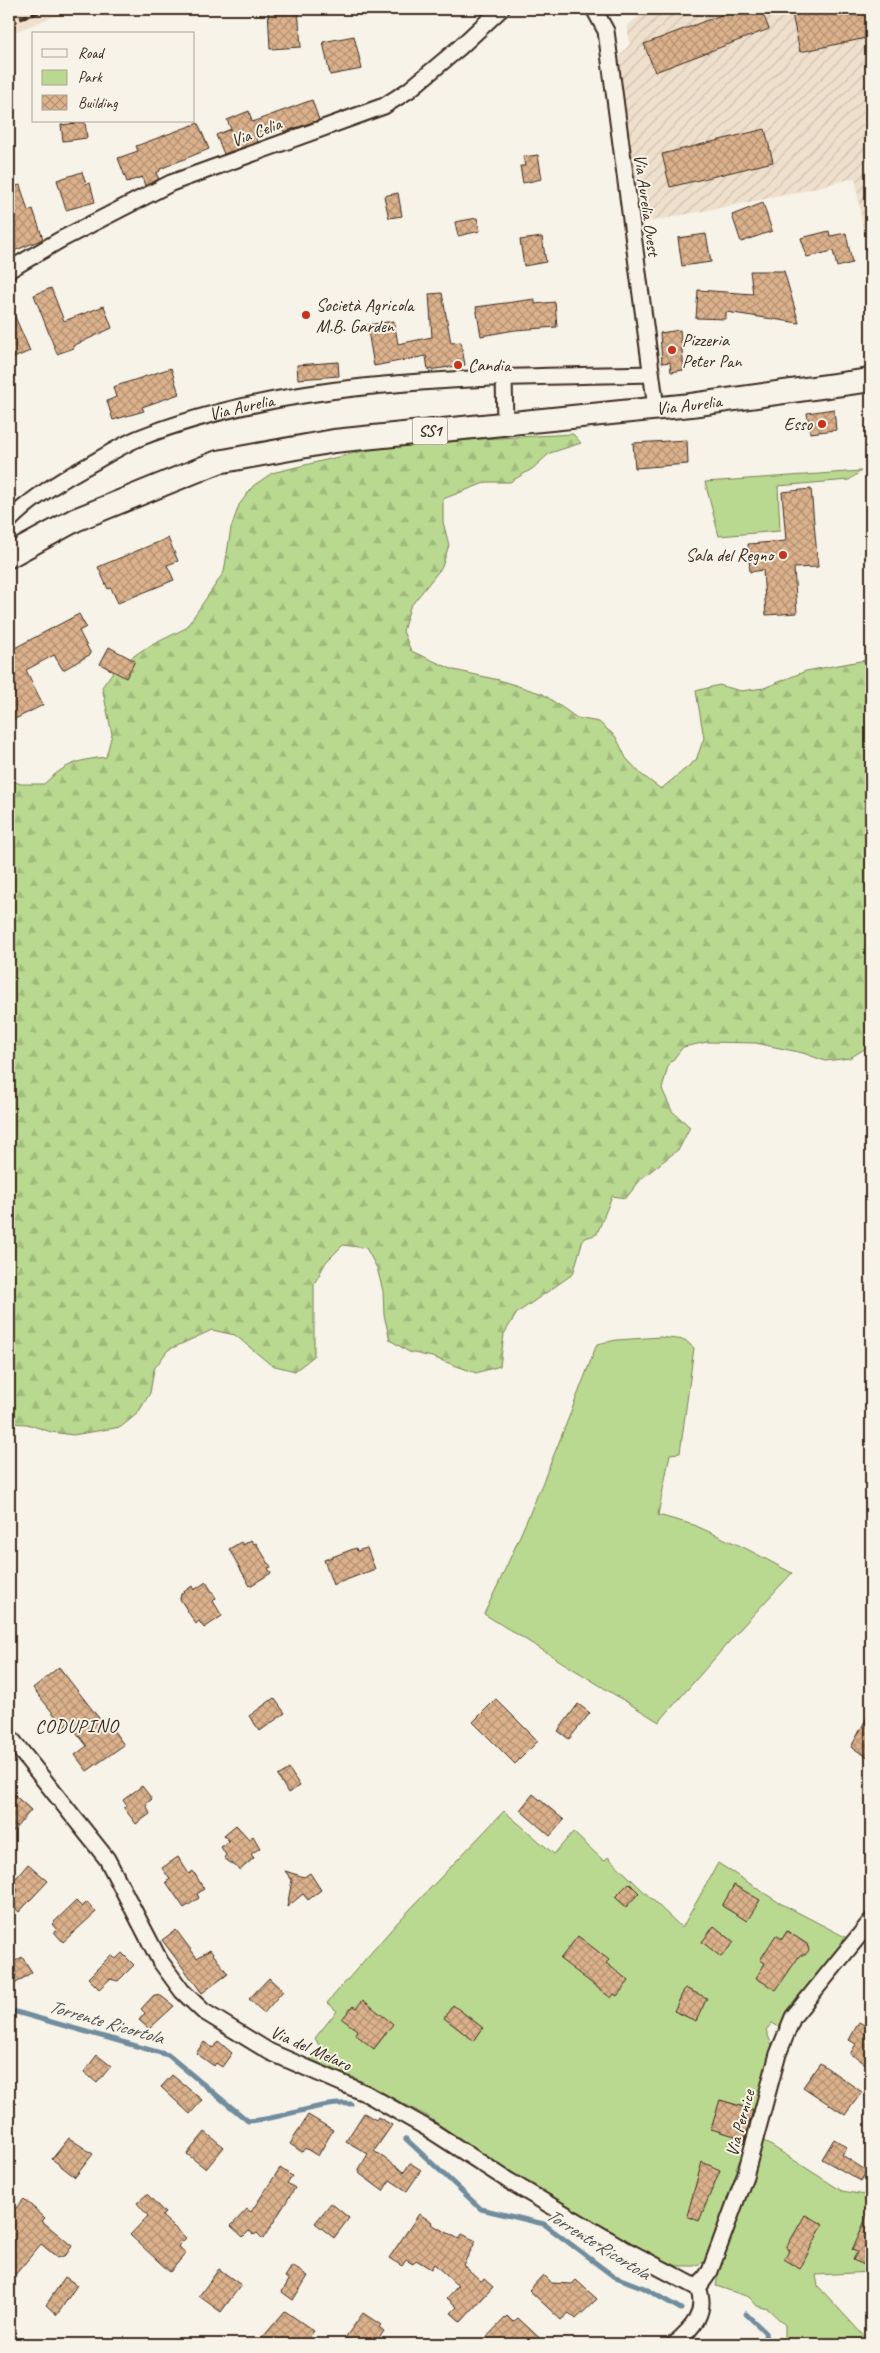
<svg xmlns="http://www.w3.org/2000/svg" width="880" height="2353" viewBox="0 0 880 2353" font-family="Caveat,sans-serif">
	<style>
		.built { fill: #efe0cd }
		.industrial { fill: url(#industrial-furrows) }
		.green { fill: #b9d890; stroke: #7a8157 }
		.forest { fill: url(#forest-firs); stroke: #7a8157 }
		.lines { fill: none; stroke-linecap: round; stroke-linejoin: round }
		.stream { stroke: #6f8c9d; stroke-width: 5 }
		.building { fill: url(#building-cross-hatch); stroke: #3b2a1e }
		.minor-casing { stroke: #3b2a1e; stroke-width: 19 }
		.primary-casing { stroke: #3b2a1e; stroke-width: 26 }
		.minor { stroke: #f7f3e8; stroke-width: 15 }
		.primary { stroke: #f7f3e8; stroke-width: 22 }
		.rail { stroke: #3b2a1e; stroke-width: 4; stroke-dasharray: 8 4; stroke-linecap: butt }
		.poi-dot { fill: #c8321e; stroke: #f7f3e8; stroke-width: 2 }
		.labels { text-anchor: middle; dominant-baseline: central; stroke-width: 4; stroke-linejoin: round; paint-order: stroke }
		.shield { fill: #f7f3e8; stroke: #73665b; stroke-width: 1 }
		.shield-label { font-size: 16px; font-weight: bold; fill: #3b2a1e }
		.street-label { font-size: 18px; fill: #3b2a1e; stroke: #f7f3e8 }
		.poi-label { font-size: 18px; fill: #3b2a1e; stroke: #f7f3e8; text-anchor: start }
		.neighbourhood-label { font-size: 19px; letter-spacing: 1px; fill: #3b2a1e; stroke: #f7f3e8 }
		.water-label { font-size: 19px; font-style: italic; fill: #515353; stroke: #f7f3e8 }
	</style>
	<defs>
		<pattern id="industrial-furrows" width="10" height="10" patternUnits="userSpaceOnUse" patternTransform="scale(1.25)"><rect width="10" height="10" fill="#efe0cd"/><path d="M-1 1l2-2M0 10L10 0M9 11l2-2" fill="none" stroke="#cec0b0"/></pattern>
		<pattern id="forest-firs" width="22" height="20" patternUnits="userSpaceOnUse" patternTransform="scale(1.25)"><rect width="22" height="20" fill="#b9d890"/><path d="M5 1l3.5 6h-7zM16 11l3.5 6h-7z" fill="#a0ba7c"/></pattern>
		<pattern id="building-cross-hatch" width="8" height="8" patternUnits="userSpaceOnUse" patternTransform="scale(1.25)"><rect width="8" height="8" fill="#dcb28d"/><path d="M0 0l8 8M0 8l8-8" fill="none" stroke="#b49173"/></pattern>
	</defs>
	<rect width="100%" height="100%" fill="#f7f3e8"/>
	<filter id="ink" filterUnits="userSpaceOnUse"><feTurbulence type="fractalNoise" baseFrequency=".02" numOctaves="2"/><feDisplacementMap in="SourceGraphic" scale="10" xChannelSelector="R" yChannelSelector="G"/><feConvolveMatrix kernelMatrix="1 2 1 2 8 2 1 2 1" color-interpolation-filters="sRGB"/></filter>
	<g filter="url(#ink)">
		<polygon class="built" points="9,9 73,9 9,34"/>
		<polygon class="industrial" points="651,9 871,9 871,281 855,178 791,194 642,223 626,135 617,59 630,44 627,25"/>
		<g class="green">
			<polygon points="861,471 849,480 778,486 780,531 719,536 705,482"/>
			<path d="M660,1337L685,1340L694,1348L680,1453L670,1454L658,1515L694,1525L745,1548L792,1573L741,1628L659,1722L484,1614C527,1526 562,1436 597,1344L617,1340Z"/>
			<polygon points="504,1811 554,1854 573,1832 604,1861 608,1857 682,1928 718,1863 778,1902 849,1939 779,2027 772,2023 766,2030 773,2048 756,2110 720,2100 712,2129 748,2139 738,2149 743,2154 736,2168 740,2174 704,2262 694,2266 678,2266 653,2256 517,2177 425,2115 357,2079 310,2059 321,2049 315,2038 337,2011 327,2003 397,1923"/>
			<polygon points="761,2139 842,2191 871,2196 871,2272 816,2275 818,2286 871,2344 785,2344 785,2325 768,2309 757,2306 749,2297 716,2286 719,2269 745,2200"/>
		</g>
		<path class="forest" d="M573,434L581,443L550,453L532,469L510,482H487L443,499V522L449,545L442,567L410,607L403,631L411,651L454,670L499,680L543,694L577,718L599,722L616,737L626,758L642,775L661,789L696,760L704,738L696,691L719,685L741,691L764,688L806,671L871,659V1045L850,1058L825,1061L803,1053L756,1043L707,1042L683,1047L668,1066L662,1089L672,1111L690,1127L679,1149L642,1178L626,1198L612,1196L597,1234L583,1239L573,1274L517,1313L504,1334L500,1366L476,1373L432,1357L409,1352L390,1340L384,1315L383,1291L377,1268L366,1248L343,1245L326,1262L314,1284V1356L295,1371L271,1365L235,1335L212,1330L168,1350L154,1369L150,1393L138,1413L121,1427L73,1435L51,1432L27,1424L9,1423V780L21,784H44C65,764 77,760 106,757L112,734L102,687L115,669L144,649L186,628L224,572L231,528L239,505L253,486L272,473L371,449L480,439Z"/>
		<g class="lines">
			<g class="stream">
				<path d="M9,2010L168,2055L248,2121C284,2119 316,2102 351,2104"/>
				<polyline points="406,2139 481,2209 544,2224 613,2276 644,2288 681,2309"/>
				<polyline points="746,2314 765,2332 766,2344"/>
			</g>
		</g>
		<g class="building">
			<polygon points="268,9 298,9 301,47 270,49"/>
			<polygon points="737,9 761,9 769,29 655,72 644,44"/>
			<polygon points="791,9 871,9 871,37 800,52"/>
			<polygon points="354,36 362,69 330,75 323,42"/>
			<polygon points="312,100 319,120 284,132 282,127 256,137 258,142 224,154 216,135 231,129 227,120 249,111 252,122"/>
			<polygon points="85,122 87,138 63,141 61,125"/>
			<polygon points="198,123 209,149 160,169 160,171 156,173 159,179 145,186 142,177 127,182 118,158 138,151 136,146"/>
			<polygon points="765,129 773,162 670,187 662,154"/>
			<polygon points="538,155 542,179 523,183 520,166 525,166 523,157"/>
			<polygon points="82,172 86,184 90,183 95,202 66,210 57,180"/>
			<polygon points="20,185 28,211 33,209 43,239 9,253 9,188"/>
			<polygon points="398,193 402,216 389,218 384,196"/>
			<polygon points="763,203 772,231 741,242 732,215"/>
			<polygon points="477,218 480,231 458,236 455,222"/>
			<polygon points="829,231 830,236 846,233 852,263 837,267 833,251 807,257 801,238"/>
			<polygon points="706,234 711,262 682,266 678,238"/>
			<polygon points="542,237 546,262 524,266 520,240"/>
			<polygon points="750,271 784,271 799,323 726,312 726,319 696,318 698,290 753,294"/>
			<polygon points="51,288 64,321 104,306 112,328 73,346 74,348 57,354 34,295"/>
			<polygon points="442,293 451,343 461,342 465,365 428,370 426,356 374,366 367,325 394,321 398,344 432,337 429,294"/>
			<polygon points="535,299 535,304 555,302 557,327 515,330 481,336 476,307"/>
			<polygon points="9,303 30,351 9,360"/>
			<polygon points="680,330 684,370 671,372 670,362 662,363 660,333"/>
			<polygon points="338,362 339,376 298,379 297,365"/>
			<polygon points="171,368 179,394 142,407 144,411 113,420 107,401 116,397 113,387"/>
			<polygon points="834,409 836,430 810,433 807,413"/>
			<polygon points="687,440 688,464 635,468 633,443"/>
			<polygon points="811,489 818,567 794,568 797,613 766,615 763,570 750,572 748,544 786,541 782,492"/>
			<polygon points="168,538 178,561 167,565 174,580 118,603 111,588 108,589 98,567"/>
			<polygon points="79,614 86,627 79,631 91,654 63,670 54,655 26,670 43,705 9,722 9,651"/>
			<polygon points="109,647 135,661 126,678 100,664"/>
			<polygon points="251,1540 254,1544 256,1543 271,1567 268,1568 271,1573 250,1586 229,1549 241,1542 243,1545"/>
			<polygon points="356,1548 357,1551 367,1548 375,1569 333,1585 324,1560"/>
			<polygon points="206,1582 216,1598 213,1601 222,1616 204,1628 199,1621 196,1624 180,1599 181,1594 192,1586 194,1590"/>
			<polygon points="59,1667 105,1726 108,1723 124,1745 87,1771 75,1755 87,1746 69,1723 64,1727 33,1688"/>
			<polygon points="274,1698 285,1713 260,1731 249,1716"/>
			<polygon points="496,1699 538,1741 515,1764 473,1722"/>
			<polygon points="578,1704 590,1713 569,1739 558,1731"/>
			<polygon points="871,1710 871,1759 851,1747"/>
			<polygon points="289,1769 300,1786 288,1793 278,1776"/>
			<polygon points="142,1786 152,1799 146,1804 150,1814 136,1824 124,1808 127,1806 123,1800"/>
			<polygon points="9,1790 31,1810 9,1836"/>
			<polygon points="533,1794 564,1820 550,1836 520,1810"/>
			<polygon points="236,1825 249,1839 253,1836 260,1848 251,1854 254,1858 240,1870 224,1858 226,1855 221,1847 229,1841 224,1835"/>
			<polygon points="178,1857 189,1874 193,1871 204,1889 197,1894 199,1898 184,1908 166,1882 170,1879 162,1868"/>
			<polygon points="28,1864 48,1881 19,1912 9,1903 18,1890 11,1884"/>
			<polygon points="285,1871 304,1877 310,1873 321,1890 308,1900 303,1894 287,1907 292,1880"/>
			<polygon points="629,1883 639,1893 626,1907 615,1897"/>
			<polygon points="734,1885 760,1900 747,1921 722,1906"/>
			<polygon points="76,1901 82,1907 87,1902 96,1912 63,1942 54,1932 57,1930 52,1924"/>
			<polygon points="714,1926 734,1942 721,1957 702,1942"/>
			<polygon points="176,1930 197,1958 210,1950 228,1974 202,1993 162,1940"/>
			<polygon points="787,1931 807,1944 809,1950 805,1955 800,1955 776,1990 756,1978 765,1963 760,1960 776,1935 782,1939"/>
			<polygon points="578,1936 609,1960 606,1963 629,1981 617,1996 614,1994 611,1998 560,1959"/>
			<polygon points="122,1953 134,1965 118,1981 110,1979 99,1989 88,1978 111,1955 116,1959"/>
			<polygon points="22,1957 32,1972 9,1988 9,1965"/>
			<polygon points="269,1978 283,1991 264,2013 249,1999"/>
			<polygon points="685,1988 707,1998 696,2021 674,2011"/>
			<polygon points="154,1995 161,1996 174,2006 149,2029 139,2020 145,2013 141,2009"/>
			<polygon points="363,2000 393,2024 374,2049 355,2034 357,2030 342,2019 353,2006 356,2008"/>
			<polygon points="453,2005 483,2028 474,2041 444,2018"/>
			<polygon points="871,2018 871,2067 850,2054 856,2044 849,2040 859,2022 866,2026"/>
			<polygon points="218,2041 232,2053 222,2067 216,2063 214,2066 196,2053 204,2042 213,2048"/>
			<polygon points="97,2055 111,2066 97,2083 84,2072"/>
			<polygon points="820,2063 862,2092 845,2115 803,2087"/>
			<polygon points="172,2075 202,2100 190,2114 161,2087"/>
			<polygon points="720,2100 753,2110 745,2139 711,2129"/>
			<polygon points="364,2113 376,2120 378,2117 392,2125 374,2151 404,2172 410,2163 421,2170 407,2191 390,2180 383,2191 360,2174 359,2169 368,2154 346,2141"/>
			<polygon points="308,2115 333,2130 318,2156 305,2148 302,2152 290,2144"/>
			<polygon points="205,2132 224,2147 206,2169 187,2154"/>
			<polygon points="69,2138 93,2154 75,2177 52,2159"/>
			<polygon points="834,2139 847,2147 842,2155 867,2171 861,2181 822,2159"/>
			<polygon points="702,2162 720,2170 699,2221 687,2216"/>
			<polygon points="280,2168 292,2176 287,2183 295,2188 263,2239 257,2233 254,2235 249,2231 243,2237 231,2226 247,2209 251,2212"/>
			<polygon points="147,2194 165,2213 162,2216 186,2238 178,2246 186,2253 170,2272 130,2235 148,2216 137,2203"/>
			<polygon points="24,2199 45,2218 42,2221 72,2246 66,2255 58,2258 41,2244 9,2282 9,2216"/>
			<polygon points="331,2203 349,2218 334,2238 315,2223"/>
			<polygon points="871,2207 871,2259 869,2267 853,2260 857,2252 852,2250"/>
			<polygon points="419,2214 432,2222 431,2224 459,2239 462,2234 476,2241 463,2265 481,2281 484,2279 493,2287 461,2322 451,2313 457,2307 447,2298 458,2286 434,2264 431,2269 416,2260 413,2264 406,2260 402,2266 389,2258"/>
			<polygon points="805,2215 823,2224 800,2269 784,2259 790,2250 786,2248"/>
			<polygon points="292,2266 308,2276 293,2300 282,2292 289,2280 285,2277"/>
			<polygon points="219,2269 241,2285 221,2312 199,2296"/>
			<polygon points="543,2275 551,2283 572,2284 576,2280 597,2299 576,2319 569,2313 561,2320 529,2290"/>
			<polygon points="65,2277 77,2285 57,2315 46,2305"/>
			<polygon points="285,2311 314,2331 304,2344 257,2344"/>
			<polygon points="363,2313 381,2325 379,2327 384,2331 376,2342 371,2339 368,2344 355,2344 345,2338"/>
			<polygon points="507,2316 513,2322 518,2318 546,2344 480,2344"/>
		</g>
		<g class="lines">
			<g class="minor-casing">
				<g id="minor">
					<polyline points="594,9 606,31 656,408"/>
					<polyline points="9,270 60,240 171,183 384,106 409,90 459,48 501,9"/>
					<polyline points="504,378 505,423"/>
					<path id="s1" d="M9,521C29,500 63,479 89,465C105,456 122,445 139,438C296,376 484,378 651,374"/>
					<polyline points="9,1736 107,1859 160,1961 182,1991 203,2011 270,2052 367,2094 427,2128 509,2181 626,2250 698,2288"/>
					<polyline points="698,2288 710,2271 745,2176 778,2054 793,2017 871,1921"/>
					<path d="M674,2344C692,2329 708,2312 698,2288"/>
				</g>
			</g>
			<g class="primary-casing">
				<g id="primary">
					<path id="s2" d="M9,556L75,520L218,462L334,441L691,405L871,380"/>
				</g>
			</g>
			<use href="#minor" class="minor"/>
			<use href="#primary" class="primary"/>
			<polyline class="rail" points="9,23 46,9"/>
		</g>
	</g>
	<g class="poi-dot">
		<circle cx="306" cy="315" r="5"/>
		<circle cx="672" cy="350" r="5"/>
		<circle cx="458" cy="365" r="5"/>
		<circle cx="822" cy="424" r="5"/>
		<circle cx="783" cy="555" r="5"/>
	</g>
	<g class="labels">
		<rect class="shield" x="412.5" y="417.5" width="35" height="27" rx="4"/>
		<g class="shield-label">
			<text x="430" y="431">SS1</text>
		</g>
		<g class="street-label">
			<text transform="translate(256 132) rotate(-21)">Via Celia</text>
			<text transform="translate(647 205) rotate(82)">Via Aurelia Ovest</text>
			<text stroke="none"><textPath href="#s2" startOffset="704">Via Aurelia</textPath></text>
			<text stroke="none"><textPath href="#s1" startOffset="262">Via Aurelia</textPath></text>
			<text transform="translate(311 2048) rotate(24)">Via del Melaro</text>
			<text transform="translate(740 2123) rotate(-75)">Via Pernice</text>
		</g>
		<g class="poi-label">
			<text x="316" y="305">Società Agricola<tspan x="316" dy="21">M.B. Garden</tspan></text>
			<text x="682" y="340">Pizzeria<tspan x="682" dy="21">Peter Pan</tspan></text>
			<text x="468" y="365">Candia</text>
			<text x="812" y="424" text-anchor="end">Esso</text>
			<text x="773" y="555" text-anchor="end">Sala del Regno</text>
		</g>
		<g class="neighbourhood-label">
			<text x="77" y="1726">CODUPINO</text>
		</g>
		<g class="water-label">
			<text transform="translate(106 2022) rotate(16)">Torrente Ricortola</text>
			<text transform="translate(598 2244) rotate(32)">Torrente Ricortola</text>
		</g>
	</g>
	<rect width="880" height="2353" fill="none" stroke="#f7f3e8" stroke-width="30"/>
	<rect x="15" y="15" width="850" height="2323" fill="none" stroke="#3b2a1e" stroke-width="2" filter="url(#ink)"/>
	<rect x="32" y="32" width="162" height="90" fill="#f7f3e8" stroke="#aca397"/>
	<rect x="42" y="49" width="25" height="8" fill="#f7f3e8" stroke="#aca397"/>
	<text x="78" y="58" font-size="15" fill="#3b2a1e">Road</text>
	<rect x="42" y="70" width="25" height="15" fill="#b9d890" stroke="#aca397"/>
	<text x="78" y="82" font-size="15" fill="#3b2a1e">Park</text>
	<rect x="42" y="95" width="25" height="15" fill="url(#building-cross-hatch)" stroke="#aca397"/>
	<text x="78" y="108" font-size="15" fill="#3b2a1e">Building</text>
</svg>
